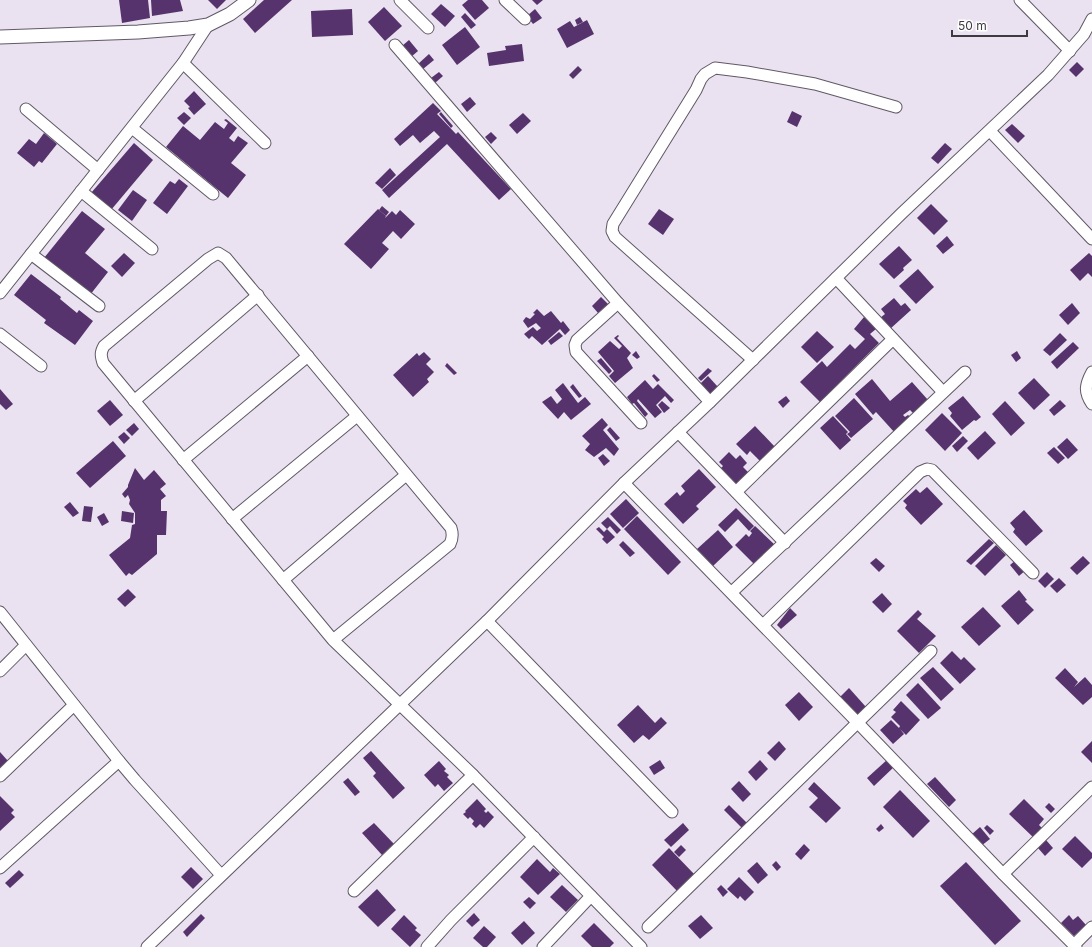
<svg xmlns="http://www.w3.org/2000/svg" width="1092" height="947" viewBox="0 0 1092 947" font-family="Inter,sans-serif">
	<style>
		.building { fill: #57336d }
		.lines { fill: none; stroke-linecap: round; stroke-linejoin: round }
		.minor-casing { stroke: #605965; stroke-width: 13 }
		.major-casing { stroke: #605965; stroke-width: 15 }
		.minor { stroke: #fff; stroke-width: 11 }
		.major { stroke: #fff; stroke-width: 13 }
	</style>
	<rect width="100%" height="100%" fill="#eae2f0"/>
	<g class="building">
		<polygon points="119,0 148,0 150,18 122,23"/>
		<polygon points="151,0 180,0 183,11 152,16"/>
		<polygon points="208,0 226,0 217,9"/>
		<polygon points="264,0 292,0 255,33 243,19"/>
		<polygon points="468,0 482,0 489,8 475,20 462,5"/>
		<polygon points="532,0 543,0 537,5"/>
		<polygon points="441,4 455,16 445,27 431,14"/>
		<polygon points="384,7 402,26 385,41 368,22"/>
		<polygon points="352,9 353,35 312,37 311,11"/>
		<polygon points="535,9 542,18 533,24 527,16"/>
		<polygon points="465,13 476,25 471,29 461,17"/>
		<polygon points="580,17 583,22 577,25 575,20"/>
		<polygon points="587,20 594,34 567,48 557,29 570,21 574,27"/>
		<polygon points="465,27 480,47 457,65 442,45"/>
		<polygon points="409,40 418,51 411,57 402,46"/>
		<polygon points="522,44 524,61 489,66 487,53 506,50 505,46"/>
		<polygon points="429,54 434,60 423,69 418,64"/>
		<polygon points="1077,62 1084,69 1076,77 1069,70"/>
		<polygon points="578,66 582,70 573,79 569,75"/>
		<polygon points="439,72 443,76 435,83 431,78"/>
		<polygon points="194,91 206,104 194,115 188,108 190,107 184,101"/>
		<polygon points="470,97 476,104 467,112 461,104"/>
		<polygon points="433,103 441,111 437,114 456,134 458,132 511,189 499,200 447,144 389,198 382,190 440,137 434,131 420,143 413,135 400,146 394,139"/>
		<polygon points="792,111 802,116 797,127 787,122"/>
		<polygon points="184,112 191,118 184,125 177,118"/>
		<polygon points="441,112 453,126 451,128 439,114"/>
		<polygon points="523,113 531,121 517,134 509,125"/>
		<polygon points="226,119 237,128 229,138 234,142 238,136 248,143 231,163 246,175 228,198 166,147 183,126 200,140 215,122 224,129 228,123 224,120"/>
		<polygon points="1012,124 1025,136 1018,143 1005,130"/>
		<polygon points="491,132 497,138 491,144 485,137"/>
		<polygon points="44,133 57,144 42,163 39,161 34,167 17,153 29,139 36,144"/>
		<polygon points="134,143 153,160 111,210 91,193"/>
		<polygon points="945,143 952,149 938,164 931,158"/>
		<polygon points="390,168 396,175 382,189 375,183"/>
		<polygon points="179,179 188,186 167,214 153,203 170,181 175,184"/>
		<polygon points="133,190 147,200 132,221 118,210"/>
		<polygon points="931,204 948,221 934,235 917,218"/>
		<polygon points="382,206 389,212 386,216 379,210"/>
		<polygon points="378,209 386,216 385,218 392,211 396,215 400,210 415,224 401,239 393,231 382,243 389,249 371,269 344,244"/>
		<polygon points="659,209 674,219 663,235 648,224"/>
		<polygon points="82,211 105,229 85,253 108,272 90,295 44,258"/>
		<polygon points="947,236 954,245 943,254 936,246"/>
		<polygon points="899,246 912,260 903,268 904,270 894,279 879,264"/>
		<polygon points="124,253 135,263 122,277 111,266"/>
		<polygon points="1089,253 1092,256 1092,277 1088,273 1080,281 1070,270"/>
		<polygon points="918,269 934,287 916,304 899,286"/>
		<polygon points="31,274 61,297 60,299 77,313 79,310 93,321 75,345 44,323 46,320 14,295"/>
		<polygon points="601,297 608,304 598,313 592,306"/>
		<polygon points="894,298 901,306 905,303 911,310 890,329 880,318 885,314 881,309"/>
		<polygon points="1072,303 1080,313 1068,325 1059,315"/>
		<polygon points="537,309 544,316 551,311 561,323 563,321 570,330 565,335 560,329 542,345 532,336 529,339 524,334 533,327 537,331 541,328 536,323 528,328 523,321 526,317 530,319 535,314 533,313"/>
		<polygon points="864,317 876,329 870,334 879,343 820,402 800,382 822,361 827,367 850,344 855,349 865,339 854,329"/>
		<polygon points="817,331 834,347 817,363 801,347"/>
		<polygon points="559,332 563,336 551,345 548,341"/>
		<polygon points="1060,333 1067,340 1050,356 1043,350"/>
		<polygon points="618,335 619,336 617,338 631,353 627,358 633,368 615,383 609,376 614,371 598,352 610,341 619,349 622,346 614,338"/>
		<polygon points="1073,342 1079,348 1057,369 1051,362"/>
		<polygon points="636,351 640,357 637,359 632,355"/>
		<polygon points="1017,351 1021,358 1016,362 1011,355"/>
		<polygon points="424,352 431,359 426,364 434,372 427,379 429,382 413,397 393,375 417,353 419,356"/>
		<polygon points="601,358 612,371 609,374 597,361"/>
		<polygon points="447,363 457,373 454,375 445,366"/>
		<polygon points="708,368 712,371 701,381 698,378"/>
		<polygon points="654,374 660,380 657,382 652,376"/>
		<polygon points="708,376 718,387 709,395 700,384"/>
		<polygon points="1034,378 1050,395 1034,410 1018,393"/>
		<polygon points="872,379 890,401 912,382 928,400 913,413 910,410 903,415 905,417 908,415 912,418 895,433 876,412 873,415 855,394"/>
		<polygon points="645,380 653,389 658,384 674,400 671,403 665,396 656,405 662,412 655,418 638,399 637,401 648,414 645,417 634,403 632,404 627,397"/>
		<polygon points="563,383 578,403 585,397 591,404 571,420 564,412 558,419 542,402 551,396 557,404 562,399 555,390"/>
		<polygon points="573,384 582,396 579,398 570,387"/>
		<polygon points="0,389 13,404 6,410 0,404"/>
		<polygon points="786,396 790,401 783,408 778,402"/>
		<polygon points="963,396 981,417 976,421 974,420 962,430 950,416 952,413 948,408"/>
		<polygon points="854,398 873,419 851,438 847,434 850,432 835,416"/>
		<polygon points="110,400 123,415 110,426 97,411"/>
		<polygon points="1060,400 1066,406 1054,416 1049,410"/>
		<polygon points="662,401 670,408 664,413 658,405"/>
		<polygon points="1005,401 1025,423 1011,436 992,414"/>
		<polygon points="942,413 962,433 945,451 925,430"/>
		<polygon points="833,416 848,432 846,434 851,440 840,450 820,428"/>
		<polygon points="602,418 608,425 603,430 619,449 614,456 606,448 594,457 585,450 590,444 582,436"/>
		<polygon points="134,423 139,429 132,436 126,430"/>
		<polygon points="755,426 775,447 760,461 750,451 747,455 736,444"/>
		<polygon points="610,427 620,438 616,441 607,430"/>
		<polygon points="985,431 996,443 978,460 967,448"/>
		<polygon points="124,432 130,438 124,444 118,437"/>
		<polygon points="963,436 968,441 957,452 952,446"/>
		<polygon points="1067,438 1078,450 1068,459 1057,447"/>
		<polygon points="113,441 126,456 90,488 76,473"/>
		<polygon points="1054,447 1065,458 1058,464 1047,453"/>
		<polygon points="729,452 736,459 740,455 747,463 743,467 749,473 735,486 719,470 723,466 719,462"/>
		<polygon points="603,454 610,461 604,466 598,458"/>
		<polygon points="135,468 144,480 154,470 166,484 160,489 166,496 161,500 161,511 167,511 166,535 157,535 157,554 132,575 129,573 126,576 109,555 130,538 132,525 135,524 135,513 129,504 130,500 128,495 125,498 122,494 128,487 128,485"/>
		<polygon points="699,469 716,487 696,506 699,509 683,524 664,504 677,492 680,496 685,491 681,486"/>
		<polygon points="927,487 943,504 921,525 905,508 907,505 903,501 916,489 920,493"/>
		<polygon points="626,499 639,513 623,528 610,514"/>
		<polygon points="70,502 79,513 73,517 64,507"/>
		<polygon points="84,506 93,507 91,522 82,521"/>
		<polygon points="736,508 754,526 749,531 738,519 725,532 718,525"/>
		<polygon points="1024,510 1043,531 1026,546 1013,532 1015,529 1010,523"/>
		<polygon points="122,511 134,513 133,523 121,521"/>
		<polygon points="104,513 109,522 102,526 97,517"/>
		<polygon points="637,516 681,562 668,575 624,529"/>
		<polygon points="608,517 621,530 617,534 610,526 607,529 601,523"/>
		<polygon points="755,526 775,545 755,565 735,545 746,534 749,537 752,533 750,531"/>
		<polygon points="599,527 604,532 607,529 615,537 607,544 602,539 604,537 596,529"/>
		<polygon points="718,530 733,547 713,566 697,549"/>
		<polygon points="989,539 994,543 971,565 966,561"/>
		<polygon points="623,541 635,553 630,557 619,545"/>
		<polygon points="996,545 1006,555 985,576 975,566"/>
		<polygon points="1083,556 1090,563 1077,575 1070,568"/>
		<polygon points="876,558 885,566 879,572 870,563"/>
		<polygon points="1017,559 1027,569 1019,576 1010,565"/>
		<polygon points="1047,572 1054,579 1045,588 1038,581"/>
		<polygon points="1059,578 1066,585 1057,593 1050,586"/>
		<polygon points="128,589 136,597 125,607 117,599"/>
		<polygon points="1019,590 1027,600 1025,601 1034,610 1018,625 1001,606"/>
		<polygon points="882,593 892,604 883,613 872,602"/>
		<polygon points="983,607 1001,626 979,646 961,627"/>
		<polygon points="790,608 797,615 781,629 777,625"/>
		<polygon points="918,610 922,614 917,619 936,636 919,653 897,631"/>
		<polygon points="952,651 961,660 964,657 976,669 960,684 940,663"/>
		<polygon points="933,667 954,689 941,701 920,678"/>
		<polygon points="1065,668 1078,682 1074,687 1085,677 1092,685 1092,697 1083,705 1055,678"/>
		<polygon points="918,683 941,708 928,719 906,695"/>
		<polygon points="849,688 866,707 856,717 839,698"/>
		<polygon points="799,692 813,707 799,721 785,705"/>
		<polygon points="901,701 920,720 906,735 900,729 904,734 893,744 880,730 891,720 899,728 900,726 891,717 896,712 893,710"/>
		<polygon points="638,705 655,723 661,717 667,723 649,740 643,735 634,743 617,725"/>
		<polygon points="779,741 786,749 775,761 767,753"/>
		<polygon points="1092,741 1092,763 1081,752"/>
		<polygon points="371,751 405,788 393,799 373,776 376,773 363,758"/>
		<polygon points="0,752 8,761 0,768"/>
		<polygon points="888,759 895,766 874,786 867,778"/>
		<polygon points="660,760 665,768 654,775 649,767"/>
		<polygon points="760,760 768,769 756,781 748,772"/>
		<polygon points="439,761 446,769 444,771 449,775 447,777 453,783 444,791 438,784 435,787 424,775"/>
		<polygon points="935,777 956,800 949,807 927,784"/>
		<polygon points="348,778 360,792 355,796 343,782"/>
		<polygon points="739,781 751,794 743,802 731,789"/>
		<polygon points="814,782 841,808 826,823 809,807 818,798 808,789"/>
		<polygon points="900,790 930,821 913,838 883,807"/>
		<polygon points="0,796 14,810 11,813 15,817 0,831"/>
		<polygon points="477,799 486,809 484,811 486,813 488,811 494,817 484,828 480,824 476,828 472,824 474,821 470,817 468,819 463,814 466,812 465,811"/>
		<polygon points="1024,799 1044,819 1039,825 1044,830 1035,839 1009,814"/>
		<polygon points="1049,803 1055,809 1051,813 1045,807"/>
		<polygon points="729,805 748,824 743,829 724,810"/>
		<polygon points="374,823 394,844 382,855 362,833"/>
		<polygon points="683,823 689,830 671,847 664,840"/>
		<polygon points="881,824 884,828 879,832 876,829"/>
		<polygon points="987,825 994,831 990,835 984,828"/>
		<polygon points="980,827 990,839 981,846 971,835"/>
		<polygon points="1075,836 1092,853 1092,858 1082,868 1062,849"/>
		<polygon points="1046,840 1053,848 1045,856 1038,848"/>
		<polygon points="804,844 810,850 801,860 795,854"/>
		<polygon points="681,845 686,850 679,857 674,852"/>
		<polygon points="669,848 695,875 678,892 652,865"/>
		<polygon points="537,859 550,872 553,868 560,874 538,895 520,877"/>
		<polygon points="776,861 781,867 777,871 772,865"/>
		<polygon points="757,862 768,875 758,884 747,871"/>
		<polygon points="966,862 1021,921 995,945 940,886"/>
		<polygon points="191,867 203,879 193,889 181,877"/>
		<polygon points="19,870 24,875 10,888 5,883"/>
		<polygon points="739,877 754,892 745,901 740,896 738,899 727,889"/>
		<polygon points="562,885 578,900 566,912 550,897"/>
		<polygon points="721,885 728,892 723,897 717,889"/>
		<polygon points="377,889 396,910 378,927 358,907"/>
		<polygon points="529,897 536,903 530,909 523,902"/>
		<polygon points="474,913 480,920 472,927 466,921"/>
		<polygon points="201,914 205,918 187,937 183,932"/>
		<polygon points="404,915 417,928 415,930 421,935 410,947 391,929"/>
		<polygon points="701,915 713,928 700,939 688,926"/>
		<polygon points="1069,915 1073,920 1078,916 1086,925 1074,936 1061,923"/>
		<polygon points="524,921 535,933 522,945 511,933"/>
		<polygon points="594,923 614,943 610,947 592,947 581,936"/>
		<polygon points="484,926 496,937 487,947 483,947 473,938"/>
	</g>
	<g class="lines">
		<g class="minor-casing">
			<g id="minor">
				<polyline points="400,0 428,28"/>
				<polyline points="505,0 525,19"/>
				<polyline points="1020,0 1070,51"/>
				<polyline points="395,45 618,303 710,402"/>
				<polyline points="183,63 265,143"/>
				<polyline points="26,109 98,170"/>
				<polyline points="132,128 213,194"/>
				<polyline points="990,131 1092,239"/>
				<polyline points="81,191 152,249"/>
				<polyline points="31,254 99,306"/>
				<polyline points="836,278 943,392"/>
				<polyline points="0,293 183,63 208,25"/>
				<polyline points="618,303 577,340 575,345 576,352 641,423"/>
				<polyline points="0,334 41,366"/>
				<polyline points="753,360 615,237 612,231 613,224 696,90 701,79 705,74 715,68 747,72 815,84 896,107"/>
				<path d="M1092,372C1085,385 1084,392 1092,404"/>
				<polyline points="134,401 258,295"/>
				<polyline points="678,432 785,543"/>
				<polyline points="183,460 308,356"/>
				<polyline points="624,483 857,722 1003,874 1076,947"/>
				<polyline points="736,492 893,339"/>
				<polyline points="232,519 357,416"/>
				<polyline points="283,580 406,475"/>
				<polyline points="732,592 965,372"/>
				<polyline points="0,612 119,761"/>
				<polyline points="487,621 672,812"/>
				<polyline points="763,625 920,472 927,469 932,470 1033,573"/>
				<path d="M333,640L450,544C453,538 453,534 451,528L226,258L218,253L208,259L104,346C100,353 101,356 103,363L333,640L473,775L641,947"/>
				<polyline points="0,671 26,645"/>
				<polyline points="0,776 74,705"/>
				<polyline points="0,868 119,761 135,780 221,875"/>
				<polyline points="1003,874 1092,787"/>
				<polyline points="354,891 473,775"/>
				<polyline points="648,927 931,651"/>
				<polyline points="1074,945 1092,927"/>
				<polyline points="147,947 487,621 624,483 710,402 901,214 1048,75 1084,34 1092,19"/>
				<polyline points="427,947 451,920 534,837"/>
				<polyline points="543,947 591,896"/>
			</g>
		</g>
		<g class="major-casing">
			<polyline id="major" points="0,37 138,32 189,28 208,25 230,14 249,0"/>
		</g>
		<use href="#minor" class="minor"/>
		<use href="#major" class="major"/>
	</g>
	<path d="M952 30v6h75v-6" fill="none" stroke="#3d3a40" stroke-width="2"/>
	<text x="958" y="30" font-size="12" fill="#3d3a40" stroke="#ffffff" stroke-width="3" paint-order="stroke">50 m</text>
</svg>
